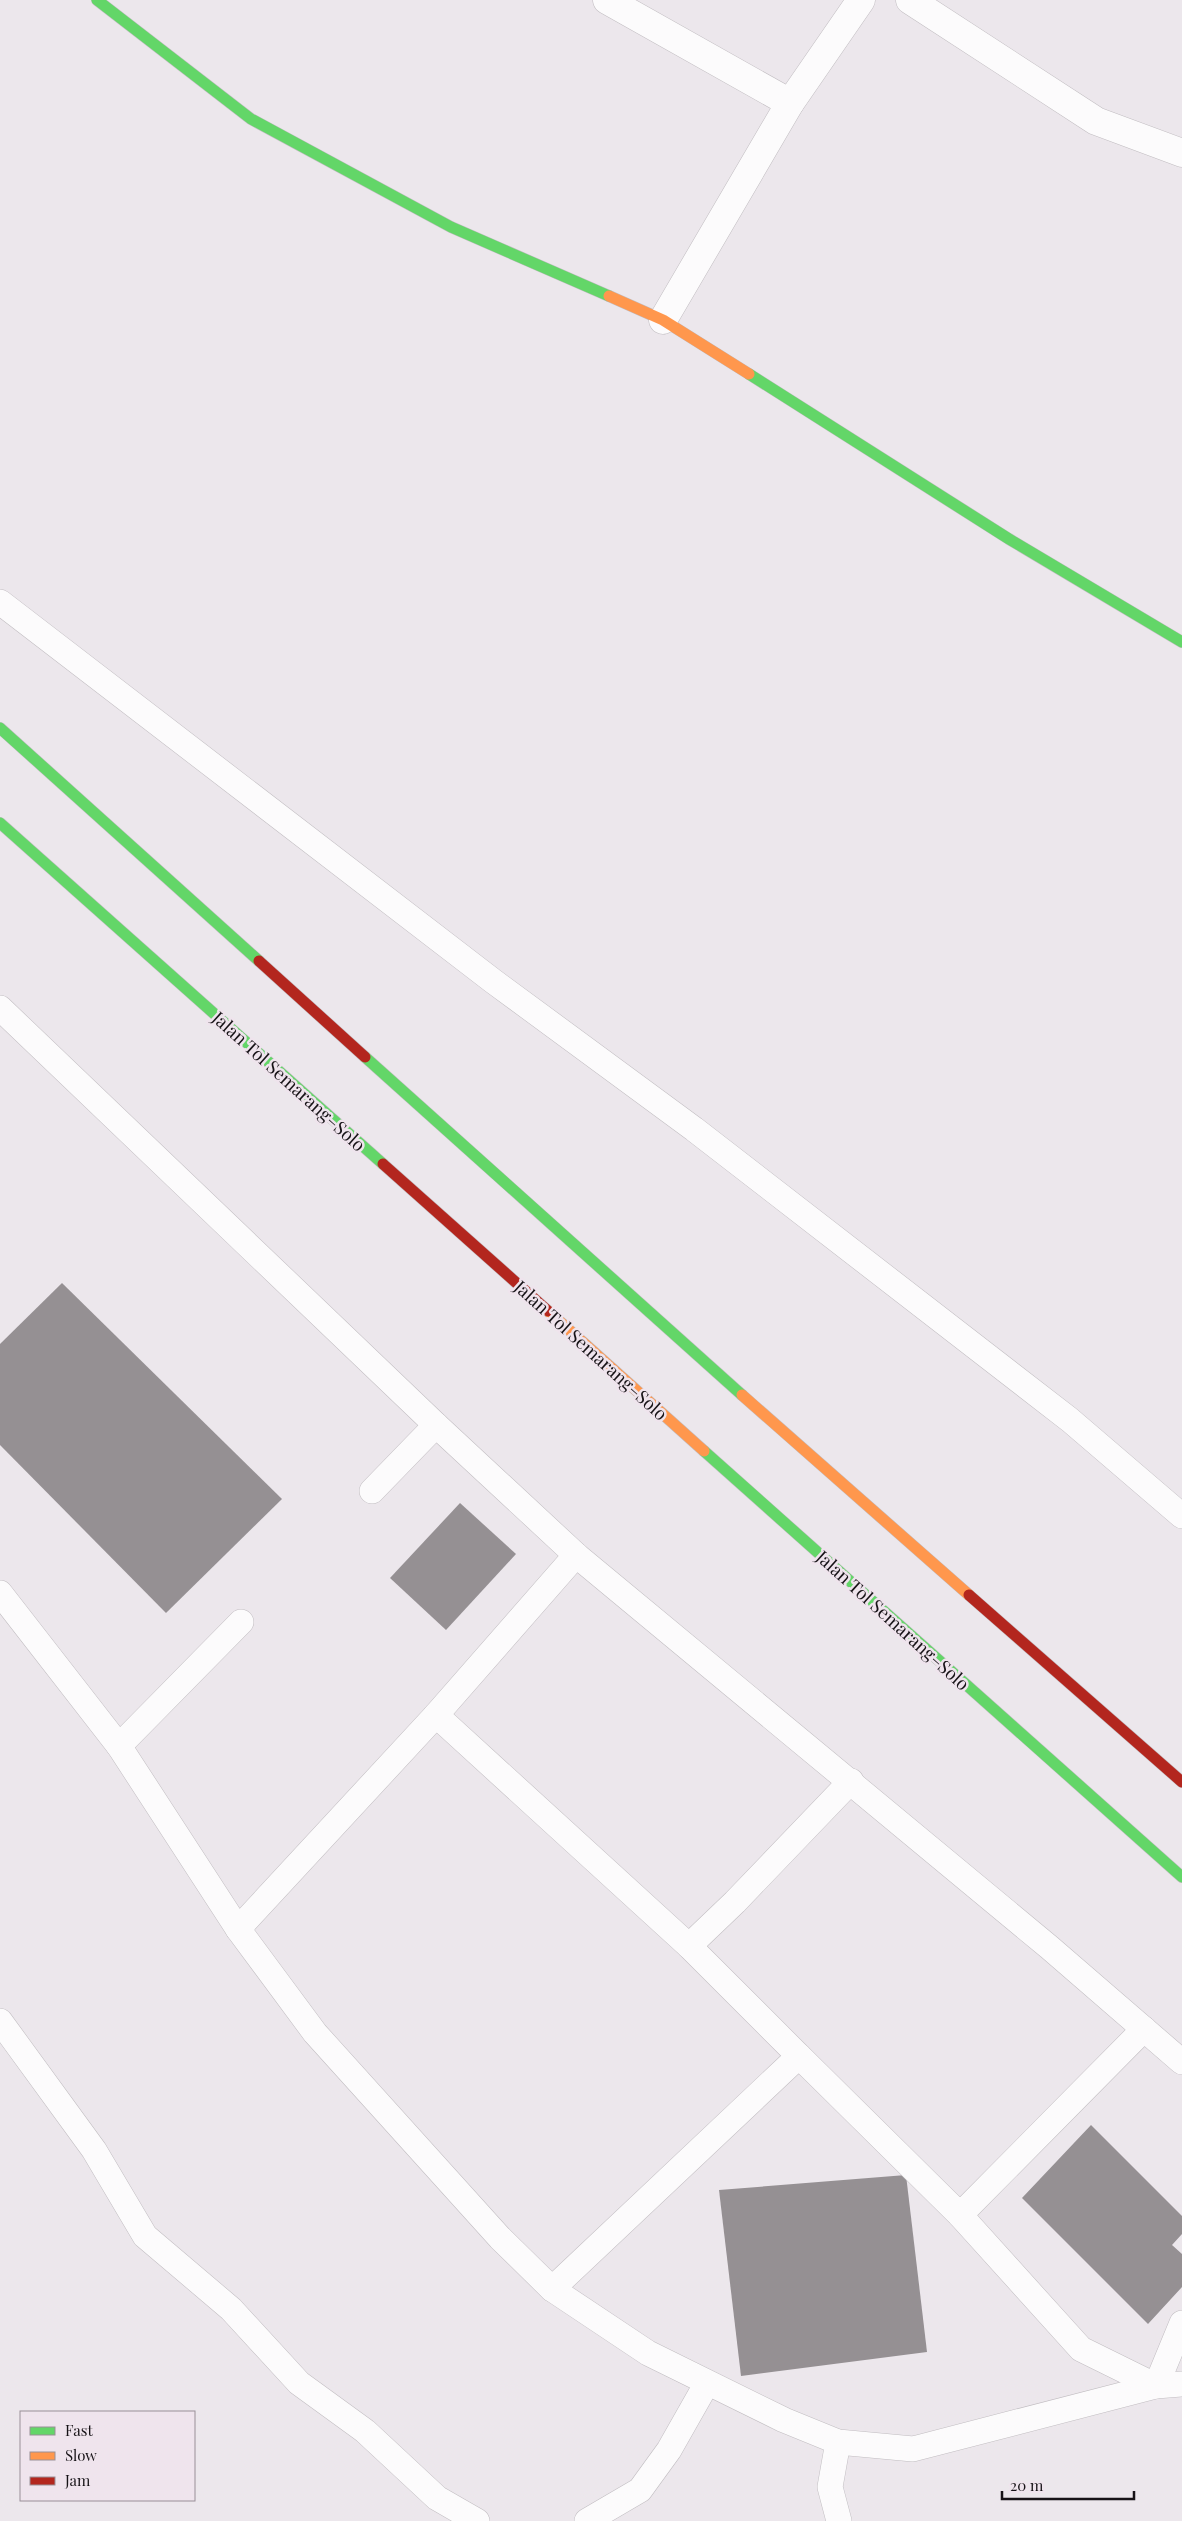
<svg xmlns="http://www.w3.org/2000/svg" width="1182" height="2521" viewBox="0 0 1182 2521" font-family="'Playfair Display',serif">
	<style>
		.building { fill: #959093 }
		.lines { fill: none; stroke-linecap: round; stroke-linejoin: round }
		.lane-casing { stroke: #c1bdc1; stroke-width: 26 }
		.street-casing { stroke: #c1bdc1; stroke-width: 29 }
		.fast-casing { stroke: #c1bdc1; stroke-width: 12 }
		.slow-casing { stroke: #c1bdc1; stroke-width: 12 }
		.jam-casing { stroke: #c1bdc1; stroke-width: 12 }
		.lane { stroke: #fcfbfc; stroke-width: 25 }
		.street { stroke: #fcfbfc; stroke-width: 28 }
		.fast { stroke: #63d668; stroke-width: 11 }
		.slow { stroke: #ff974d; stroke-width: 11 }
		.jam { stroke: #b3261e; stroke-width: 11 }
		.labels { text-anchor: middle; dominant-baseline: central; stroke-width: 5; stroke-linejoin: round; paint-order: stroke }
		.street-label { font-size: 18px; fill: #171317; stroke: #efe4ed }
	</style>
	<rect width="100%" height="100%" fill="#ece7ec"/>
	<g class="building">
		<polygon points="62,1283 282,1499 166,1613 0,1445 0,1344"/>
		<polygon points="460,1503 516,1554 446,1630 390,1578"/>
		<polygon points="1091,2125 1182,2216 1182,2234 1172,2245 1182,2254 1182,2287 1148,2324 1022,2198"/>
		<polygon points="906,2175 927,2352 741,2376 719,2190"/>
	</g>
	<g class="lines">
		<g class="lane-casing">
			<g id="lane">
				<polyline points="0,602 493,981 694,1129 1070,1420 1182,1516"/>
				<polyline points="0,1008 436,1425 576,1555 1049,1947 1182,2062"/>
				<polyline points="372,1491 436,1425"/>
				<polyline points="0,1593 119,1746 238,1929 315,2033 500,2238 552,2289 648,2353 784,2420 838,2442 913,2449 1156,2386 1182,2384"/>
				<polyline points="436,1715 689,1946"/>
				<polyline points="119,1746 241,1622"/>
				<polyline points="238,1929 436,1715 576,1555"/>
				<polyline points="0,2021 94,2150 145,2236 231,2309 299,2383 365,2431 437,2498 477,2521"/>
				<polyline points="799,2056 689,1946 735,1902 851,1781"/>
				<polyline points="960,2215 1081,2349 1156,2386 1182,2323"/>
				<polyline points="552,2289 799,2056 960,2215 1144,2029"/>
				<polyline points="838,2442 830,2487 839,2521"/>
				<polyline points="587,2521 640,2490 669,2450 707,2383"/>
			</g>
		</g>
		<g class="street-casing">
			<g id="street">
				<polyline points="607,0 790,103"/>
				<polyline points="910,0 1096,121 1182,153"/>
				<polyline points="663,320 790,103 861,0"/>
			</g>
		</g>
		<g class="fast-casing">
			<g id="fast">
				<polyline points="97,0 251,119 451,227 609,296"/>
				<polyline points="749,374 1009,539 1182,642"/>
				<polyline points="0,728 259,961"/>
				<polyline points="0,823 383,1164"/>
				<polyline points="365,1057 742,1395"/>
				<polyline points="704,1451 1182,1877"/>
			</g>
		</g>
		<g class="slow-casing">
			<g id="slow">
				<polyline points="609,296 663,320 749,374"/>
				<polyline points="548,1311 704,1451"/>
				<polyline points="742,1395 969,1595"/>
			</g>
		</g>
		<g class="jam-casing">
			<g id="jam">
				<polyline points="259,961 365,1057"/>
				<polyline points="383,1164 548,1311"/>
				<polyline points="969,1595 1182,1782"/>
			</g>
		</g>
		<use href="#lane" class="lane"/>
		<use href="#street" class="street"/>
		<use href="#fast" class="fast"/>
		<use href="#slow" class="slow"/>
		<use href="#jam" class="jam"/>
	</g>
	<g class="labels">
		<g class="street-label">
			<text transform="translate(289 1081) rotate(42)">Jalan Tol Semarang–Solo</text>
			<text transform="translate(591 1350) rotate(42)">Jalan Tol Semarang–Solo</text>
			<text transform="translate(893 1620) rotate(42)">Jalan Tol Semarang–Solo</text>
		</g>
	</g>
	<rect x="20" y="2411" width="175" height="90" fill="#efe4ed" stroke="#999097"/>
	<rect x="30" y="2427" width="25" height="8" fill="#63d668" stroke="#999097"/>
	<text x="65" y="2436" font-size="15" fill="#171317">Fast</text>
	<rect x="30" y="2452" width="25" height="8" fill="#ff974d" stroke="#999097"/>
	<text x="65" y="2461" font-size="15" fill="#171317">Slow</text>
	<rect x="30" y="2477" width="25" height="8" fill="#b3261e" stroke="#999097"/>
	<text x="65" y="2486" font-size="15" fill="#171317">Jam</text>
	<path d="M1002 2491v8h132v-8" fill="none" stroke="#171317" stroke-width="2.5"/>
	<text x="1010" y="2491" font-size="15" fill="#171317" stroke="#efe4ed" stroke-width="4" paint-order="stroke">20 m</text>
</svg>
